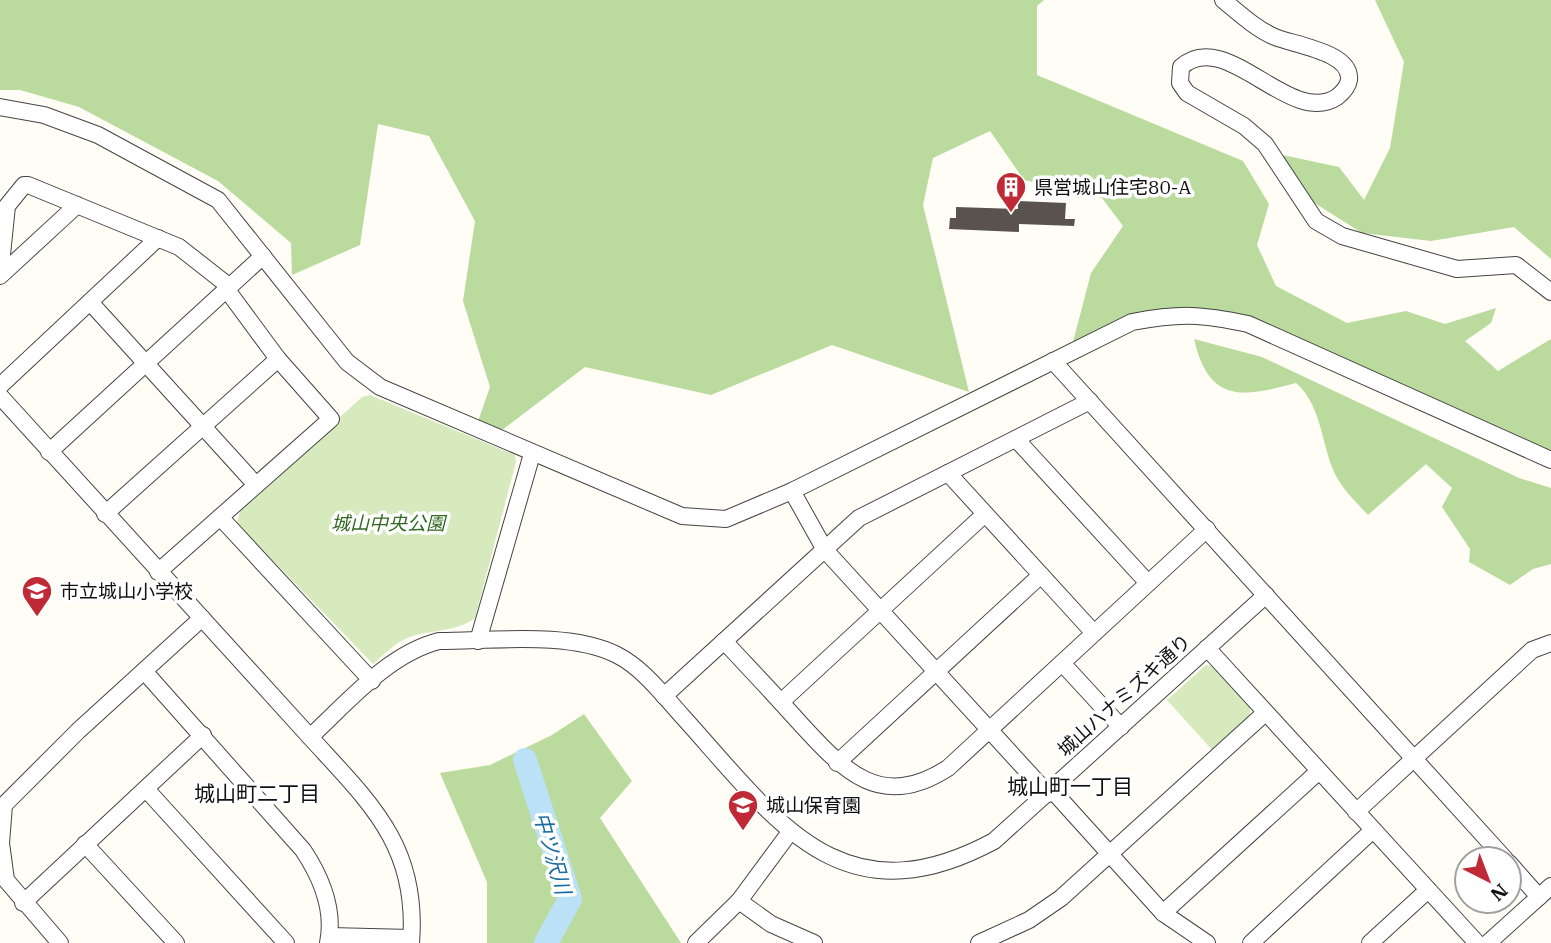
<svg xmlns="http://www.w3.org/2000/svg" width="1551" height="943" viewBox="0 0 1551 943" font-family="'IBM Plex Serif','Noto Sans JP',serif">
	<style>
		.green { fill: #d6eabe }
		.forest { fill: #bbda9d }
		.lines { fill: none; stroke-linecap: round; stroke-linejoin: round }
		.river { stroke: #bae1f5; stroke-width: 24 }
		.building { fill: #5a524d }
		.minor-casing { stroke: #444; stroke-width: 18 }
		.minor { stroke: #fff; stroke-width: 16 }
		.labels { text-anchor: middle; dominant-baseline: central; stroke-width: 7; stroke-linejoin: round; paint-order: stroke }
		.poi-label { font-size: 19px; fill: #111; stroke: #fff; text-anchor: start }
		.park-label { font-size: 19px; font-style: italic; fill: #326921; stroke: #fff }
		.street-label { font-size: 19px; fill: #111; stroke: #fff }
		.neighbourhood-label { font-size: 21px; fill: #111; stroke: #fff }
		.water-label { font-size: 21px; font-style: italic; fill: #1a6ca2; stroke: #fff }
	</style>
	<rect width="100%" height="100%" fill="#fffdf5"/>
	<g class="green">
		<path d="M370,395L515,455L516,462L475,618C456,633 427,629 405,639C393,644 383,656 373,664L237,523L241,508L362,397Z"/>
		<polygon points="1206,665 1216,667 1250,704 1250,717 1213,751 1167,700"/>
	</g>
	<g class="forest">
		<polygon points="0,0 1044,0 1037,6 1037,75 1243,161 1269,204 1257,245 1276,286 1347,323 1406,311 1445,324 1496,308 1491,323 1465,341 1498,371 1551,339 1551,459 1210,309 1143,313 1073,342 1091,273 1123,226 1102,198 1024,180 990,131 933,158 923,205 969,392 832,345 711,395 585,367 489,440 475,430 490,387 463,301 475,221 429,136 378,124 360,245 292,275 291,243 218,181 79,107 20,90 0,90"/>
		<polygon points="1375,0 1551,0 1551,259 1514,227 1431,241 1362,233 1297,192 1278,154 1339,167 1364,200 1390,148 1404,62"/>
		<path d="M1194,339L1262,357L1519,478L1551,488V564L1533,569L1510,585L1469,562L1470,549L1442,507L1452,488L1426,464L1368,515C1354,500 1339,486 1332,467C1321,438 1320,404 1296,383C1241,398 1209,403 1194,339Z"/>
		<polygon points="584,714 632,781 600,818 681,943 487,943 487,882 440,773 490,765 552,735"/>
	</g>
	<g class="lines">
		<polyline class="river" points="525,760 570,899 546,943"/>
	</g>
	<polygon class="building" points="1018,201 1066,203 1065,219 1075,219 1074,226 1019,224 1019,232 949,229 950,218 956,218 956,207 1018,209"/>
	<g class="lines">
		<g class="minor-casing">
			<g id="minor">
				<path d="M1223,0C1239,13 1256,29 1275,37C1294,45 1352,52 1349,80C1348,86 1342,93 1337,97C1290,128 1226,26 1181,67L1180,83L1187,93L1244,126L1265,144L1316,221L1342,236L1457,269L1516,265L1551,292"/>
				<path d="M0,107L44,115L98,135L218,200L347,362L380,387L682,516L726,519L792,491L1132,322C1180,313 1201,314 1248,324L1551,460"/>
				<polyline points="0,274 7,206 24,185 28,185 179,247 230,287"/>
				<polyline points="0,276 77,205"/>
				<polyline points="90,302 256,485"/>
				<polyline points="1053,361 1505,859"/>
				<polyline points="0,386 158,238"/>
				<path d="M0,396L310,737C348,702 388,654 439,641C492,641 570,631 617,655C643,668 664,696 683,717C776,820 841,923 994,841L1266,595"/>
				<polyline points="1016,439 1148,583"/>
				<polyline points="49,452 263,256"/>
				<polyline points="948,473 1094,633"/>
				<polyline points="792,491 825,550 1048,794"/>
				<polyline points="105,514 278,359"/>
				<polyline points="220,517 372,681"/>
				<polyline points="158,572 331,419 278,359 227,290"/>
				<polyline points="478,641 532,454"/>
				<path d="M724,641C749,668 774,694 798,721C843,770 880,812 948,768L1207,529"/>
				<polyline points="1207,648 1477,943"/>
				<polyline points="1062,663 1121,727"/>
				<path d="M144,671L303,850C321,877 335,909 328,943"/>
				<polyline points="664,696 859,518 1090,401"/>
				<polyline points="781,702 985,514"/>
				<path d="M310,737C370,803 419,846 411,943"/>
				<polyline points="837,763 1041,575"/>
				<polyline points="146,789 286,943"/>
				<polyline points="1052,790 1163,913 1207,943"/>
				<polyline points="1356,812 1532,650 1551,643"/>
				<polyline points="85,844 176,943"/>
				<polyline points="1509,863 1539,897"/>
				<polyline points="739,901 771,924 814,943"/>
				<polyline points="23,903 203,735"/>
				<polyline points="1163,913 1319,771"/>
				<polyline points="330,936 411,938"/>
				<polyline points="60,943 6,880 1,843 4,805 78,731 202,618"/>
				<polyline points="696,943 739,901 790,832"/>
				<polyline points="979,943 1029,920 1061,898 1265,713"/>
				<polyline points="1251,943 1373,830"/>
				<polyline points="1370,943 1428,890"/>
				<polyline points="1488,943 1551,886"/>
			</g>
		</g>
		<use href="#minor" class="minor"/>
	</g>
	<defs>
		<g id="building-pin" transform="scale(1.575)"><path d="M0 17L-7.5 6A9.5 9.5 0 1 1 7.5 6Z" fill="#c02a36" stroke="#fff"/><path d="M-4-6H4V6H1V3H-1V6H-4ZM-2.5-4.3h1.7v1.8h-1.7ZM.8-4.3h1.7v1.8H.8ZM-2.5-1h1.7V.8h-1.7ZM.8-1h1.7V.8H.8Z" fill="#fff"/></g>
		<g id="school-pin" transform="scale(1.575)"><path d="M0 17L-7.5 6A9.5 9.5 0 1 1 7.5 6Z" fill="#c02a36" stroke="#fff"/><path d="M0-5L7-2L0 1L-7-2ZM-4 1L0 2.5L4 1V4Q0 6-4 4Z" fill="#fff"/></g>
	</defs>
	<g fill-rule="evenodd">
		<use href="#building-pin" x="1011" y="187"/>
		<use href="#school-pin" x="37" y="591"/>
		<use href="#school-pin" x="743" y="805"/>
	</g>
	<g class="labels">
		<g class="poi-label">
			<text x="1034" y="187">県営城山住宅80-A</text>
			<text x="60" y="591">市立城山小学校</text>
			<text x="766" y="805">城山保育園</text>
		</g>
		<g class="park-label">
			<text x="388" y="523">城山中央公園</text>
		</g>
		<g class="street-label">
			<text transform="translate(1124 695) rotate(-42)">城山ハナミズキ通り</text>
		</g>
		<g class="neighbourhood-label">
			<text x="1070" y="786">城山町一丁目</text>
			<text x="257" y="793">城山町二丁目</text>
		</g>
		<g class="water-label">
			<text transform="translate(553 853) rotate(74)">中ツ沢川</text>
		</g>
	</g>
	<g transform="translate(1488 880) rotate(138)"><circle r="33" fill="#ffffff" stroke="#a0a0a0" stroke-width="2"/>
	<path d="M0-5L12 26L0 18L-12 26Z" fill="#c02a36"/>
	<text y="-10" font-size="19" font-weight="bold" text-anchor="middle" fill="#111111">N</text>
	</g>
</svg>
